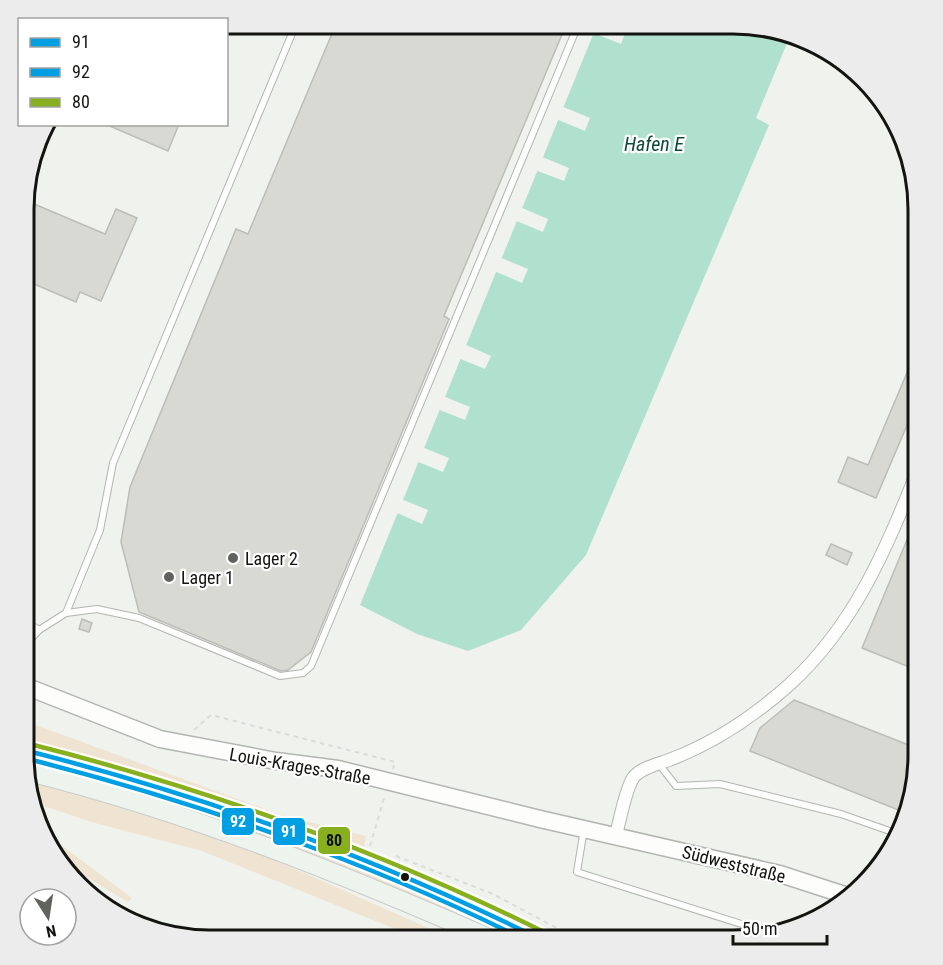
<svg xmlns="http://www.w3.org/2000/svg" width="943" height="965" viewBox="0 0 943 965" font-family="'Roboto Condensed',sans-serif">
	<style>
		.green { fill: #efe4d1 }
		.water { fill: #b0e0ce }
		.pier { fill: #f0f2ed }
		.building { fill: #d9d9d4; stroke: #bcbcb8; stroke-width: 1.5 }
		.lines { fill: none; stroke-linecap: round; stroke-linejoin: round }
		.lane-casing { stroke: #b3b5b0; stroke-width: 8 }
		.street-casing { stroke: #b3b5b0; stroke-width: 14 }
		.secondary-casing { stroke: #b3b5b0; stroke-width: 19 }
		.primary-casing { stroke: #cacbc9; stroke-width: 20 }
		.path { stroke: #dbdbd9; stroke-width: 2; stroke-dasharray: 4.5 4.5; stroke-linecap: butt }
		.lane { stroke: #fdfdfc; stroke-width: 6 }
		.street { stroke: #fdfdfc; stroke-width: 12 }
		.secondary { stroke: #fdfdfc; stroke-width: 16 }
		.primary { stroke: #edf4ed; stroke-width: 18 }
		.bus-1-casing { stroke: #fff; stroke-width: 9 }
		.bus-2-casing { stroke: #fff; stroke-width: 9 }
		.bus-3-casing { stroke: #fff; stroke-width: 9 }
		.bus-1 { stroke: #009fe3; stroke-width: 4.5 }
		.bus-2 { stroke: #009fe3; stroke-width: 4.5 }
		.bus-3 { stroke: #88b01e; stroke-width: 4.5 }
		.poi-dot { fill: #60625d; stroke: #fff; stroke-width: 2 }
		.bus-dot { fill: #131410; stroke: #fff; stroke-width: 2 }
		.labels { text-anchor: middle; dominant-baseline: central; stroke-width: 4.5; stroke-linejoin: round; paint-order: stroke }
		.poi-label { font-size: 18px; fill: #131410; stroke: #fff; text-anchor: start }
		.street-label { font-size: 18px; fill: #131410; stroke: #fff }
		.water-label { font-size: 20px; font-style: italic; fill: #104939; stroke: #fff }
		.rim { fill: none; stroke: #131410; stroke-width: 3 }
		.line-badge { stroke: #fff; stroke-width: 2 }
		.badge-label { font-size: 16px; text-anchor: middle; font-weight: bold; fill: #fff }
		.pale-badge-label { font-size: 16px; text-anchor: middle; font-weight: bold; fill: #111 }
	</style>
	<rect width="100%" height="100%" fill="#f0f2ed"/>
	<g class="green">
		<polygon points="25,721 281,815 366,836 364,846 371,857 403,863 403,865 370,859 25,744"/>
		<polygon points="24,757 140,789 244,825 460,907 457,916 24,765"/>
		<path d="M27,781C110,802 192,826 271,859C327,882 382,908 438,932L435,941H425L202,851L91,822L44,806L31,798Z"/>
		<polygon points="44,835 57,842 132,898 128,902 58,860"/>
	</g>
	<polygon class="water" points="597,25 758,26 790,36 756,118 769,125 586,555 521,630 468,651 417,634 360,605"/>
	<g class="pier">
		<polygon points="594,25 611,25 626,31 621,44 591,32"/>
		<polygon points="561,106 590,118 585,131 556,119"/>
		<polygon points="540,156 569,168 564,181 535,170"/>
		<polygon points="520,207 548,219 543,232 514,220"/>
		<polygon points="499,257 528,269 522,283 494,271"/>
		<polygon points="464,344 491,356 485,369 458,358"/>
		<polygon points="443,396 470,407 465,420 437,409"/>
		<polygon points="422,447 449,458 443,472 416,461"/>
		<polygon points="401,499 428,510 422,524 395,512"/>
	</g>
	<g class="building">
		<polygon points="336,24 566,25 444,316 449,319 311,652 288,670 281,671 139,612 121,542 130,487 236,229 248,234"/>
		<polygon points="105,124 179,124 168,151"/>
		<polygon points="27,201 105,234 116,209 137,218 101,301 80,292 76,302 27,281"/>
		<polygon points="909,368 919,372 919,397 876,498 838,482 848,457 868,465"/>
		<polygon points="919,511 919,671 862,648"/>
		<polygon points="831,544 852,553 847,565 826,555"/>
		<polygon points="82,619 92,623 89,632 79,629"/>
		<polygon points="794,700 919,749 919,767 906,813 750,751 760,728"/>
	</g>
	<g class="lines">
		<g class="lane-casing">
			<g id="lane">
				<polyline points="66,613 97,609 139,618 280,676 303,673 311,666 578,25"/>
				<polyline points="25,621 39,630"/>
				<polyline points="25,656 31,639 39,630 66,613 100,530 113,463 296,24"/>
				<polyline points="659,764 676,786 720,784 841,814 901,835"/>
				<polyline points="584,829 577,872 776,935"/>
			</g>
		</g>
		<g class="street-casing">
			<path id="street" d="M616,835C620,820 625,791 633,778C640,768 658,764 669,760C714,743 753,717 789,685C855,625 886,549 919,467"/>
		</g>
		<g class="secondary-casing">
			<polyline id="secondary" points="25,686 160,739 276,761 338,769 540,819 780,874 851,897"/>
		</g>
		<g class="primary-casing">
			<g id="primary">
				<path d="M24,750C123,774 219,807 315,843C393,872 471,903 545,941"/>
				<path d="M25,771C187,811 343,874 496,941"/>
			</g>
		</g>
		<g class="path">
			<polyline points="194,730 211,715 395,762 393,769"/>
			<polyline points="370,846 385,795"/>
			<polyline points="396,856 493,894 581,941"/>
			<polyline points="61,867 131,923"/>
		</g>
		<use href="#lane" class="lane"/>
		<use href="#street" class="street"/>
		<use href="#secondary" class="secondary"/>
		<use href="#primary" class="primary"/>
		<g class="bus-1-casing">
			<path id="bus-1" d="M24,750C202,795 380,859 544,941"/>
		</g>
		<g class="bus-2-casing">
			<path id="bus-2" d="M24,758C192,800 373,863 527,941"/>
		</g>
		<g class="bus-3-casing">
			<path id="bus-3" d="M26,743C205,788 383,852 548,934"/>
		</g>
		<use href="#bus-1" class="bus-1"/>
		<use href="#bus-2" class="bus-2"/>
		<use href="#bus-3" class="bus-3"/>
	</g>
	<g class="poi-dot">
		<circle cx="233" cy="558" r="6"/>
		<circle cx="169" cy="577" r="6"/>
	</g>
	<circle class="bus-dot" cx="405" cy="877" r="5"/>
	<g class="labels">
		<g class="poi-label">
			<text x="245" y="558">Lager 2</text>
			<text x="181" y="577">Lager 1</text>
		</g>
		<g class="street-label">
			<text transform="translate(300 766) rotate(10)">Louis-Krages-Straße</text>
			<text transform="translate(734 864) rotate(14)">Südweststraße</text>
		</g>
		<g class="water-label">
			<text x="654" y="144">Hafen E</text>
		</g>
	</g>
	<path d="M0 0H943V965H0ZM209 34H733A175 175 0 0 1 908 209V755A175 175 0 0 1 733 930H209A175 175 0 0 1 34 755V209A175 175 0 0 1 209 34Z" fill="#ececec" fill-rule="evenodd"/>
	<path class="rim" d="M209 34H733A175 175 0 0 1 908 209V755A175 175 0 0 1 733 930H209A175 175 0 0 1 34 755V209A175 175 0 0 1 209 34Z"/>
	<g class="line-badge">
		<rect x="221" y="807" width="34" height="29" rx="6" fill="#009fe3"/>
		<rect x="272" y="817" width="34" height="29" rx="6" fill="#009fe3"/>
		<rect x="317" y="826" width="34" height="29" rx="6" fill="#88b01e"/>
	</g>
	<g class="badge-label">
		<text x="238" y="827">92</text>
		<text x="289" y="837">91</text>
	</g>
	<g class="pale-badge-label">
		<text x="334" y="846">80</text>
	</g>
	<rect x="18" y="18" width="210" height="108" fill="#ffffff" stroke="#a1a19f" stroke-width="1.5"/>
	<rect x="30" y="38" width="30" height="9" fill="#009fe3" stroke="#a1a19f" stroke-width="1.5"/>
	<text x="72" y="48" font-size="18" fill="#131410">91</text>
	<rect x="30" y="68" width="30" height="9" fill="#009fe3" stroke="#a1a19f" stroke-width="1.5"/>
	<text x="72" y="78" font-size="18" fill="#131410">92</text>
	<rect x="30" y="98" width="30" height="9" fill="#88b01e" stroke="#a1a19f" stroke-width="1.5"/>
	<text x="72" y="108" font-size="18" fill="#131410">80</text>
	<g transform="translate(48 917) rotate(168)"><circle r="28" fill="#ffffff" stroke="#a1a19f" stroke-width="1.5"/>
	<path d="M0-4.5L10 22L0 15L-10 22Z" fill="#60625d"/>
	<text y="-9" font-size="16" font-weight="bold" text-anchor="middle" fill="#131410">N</text>
	</g>
	<path d="M733 935v9h94v-9" fill="none" stroke="#131410" stroke-width="3"/>
	<text x="742" y="935" font-size="18" fill="#131410" stroke="#ffffff" stroke-width="4.5" paint-order="stroke">50 m</text>
</svg>
